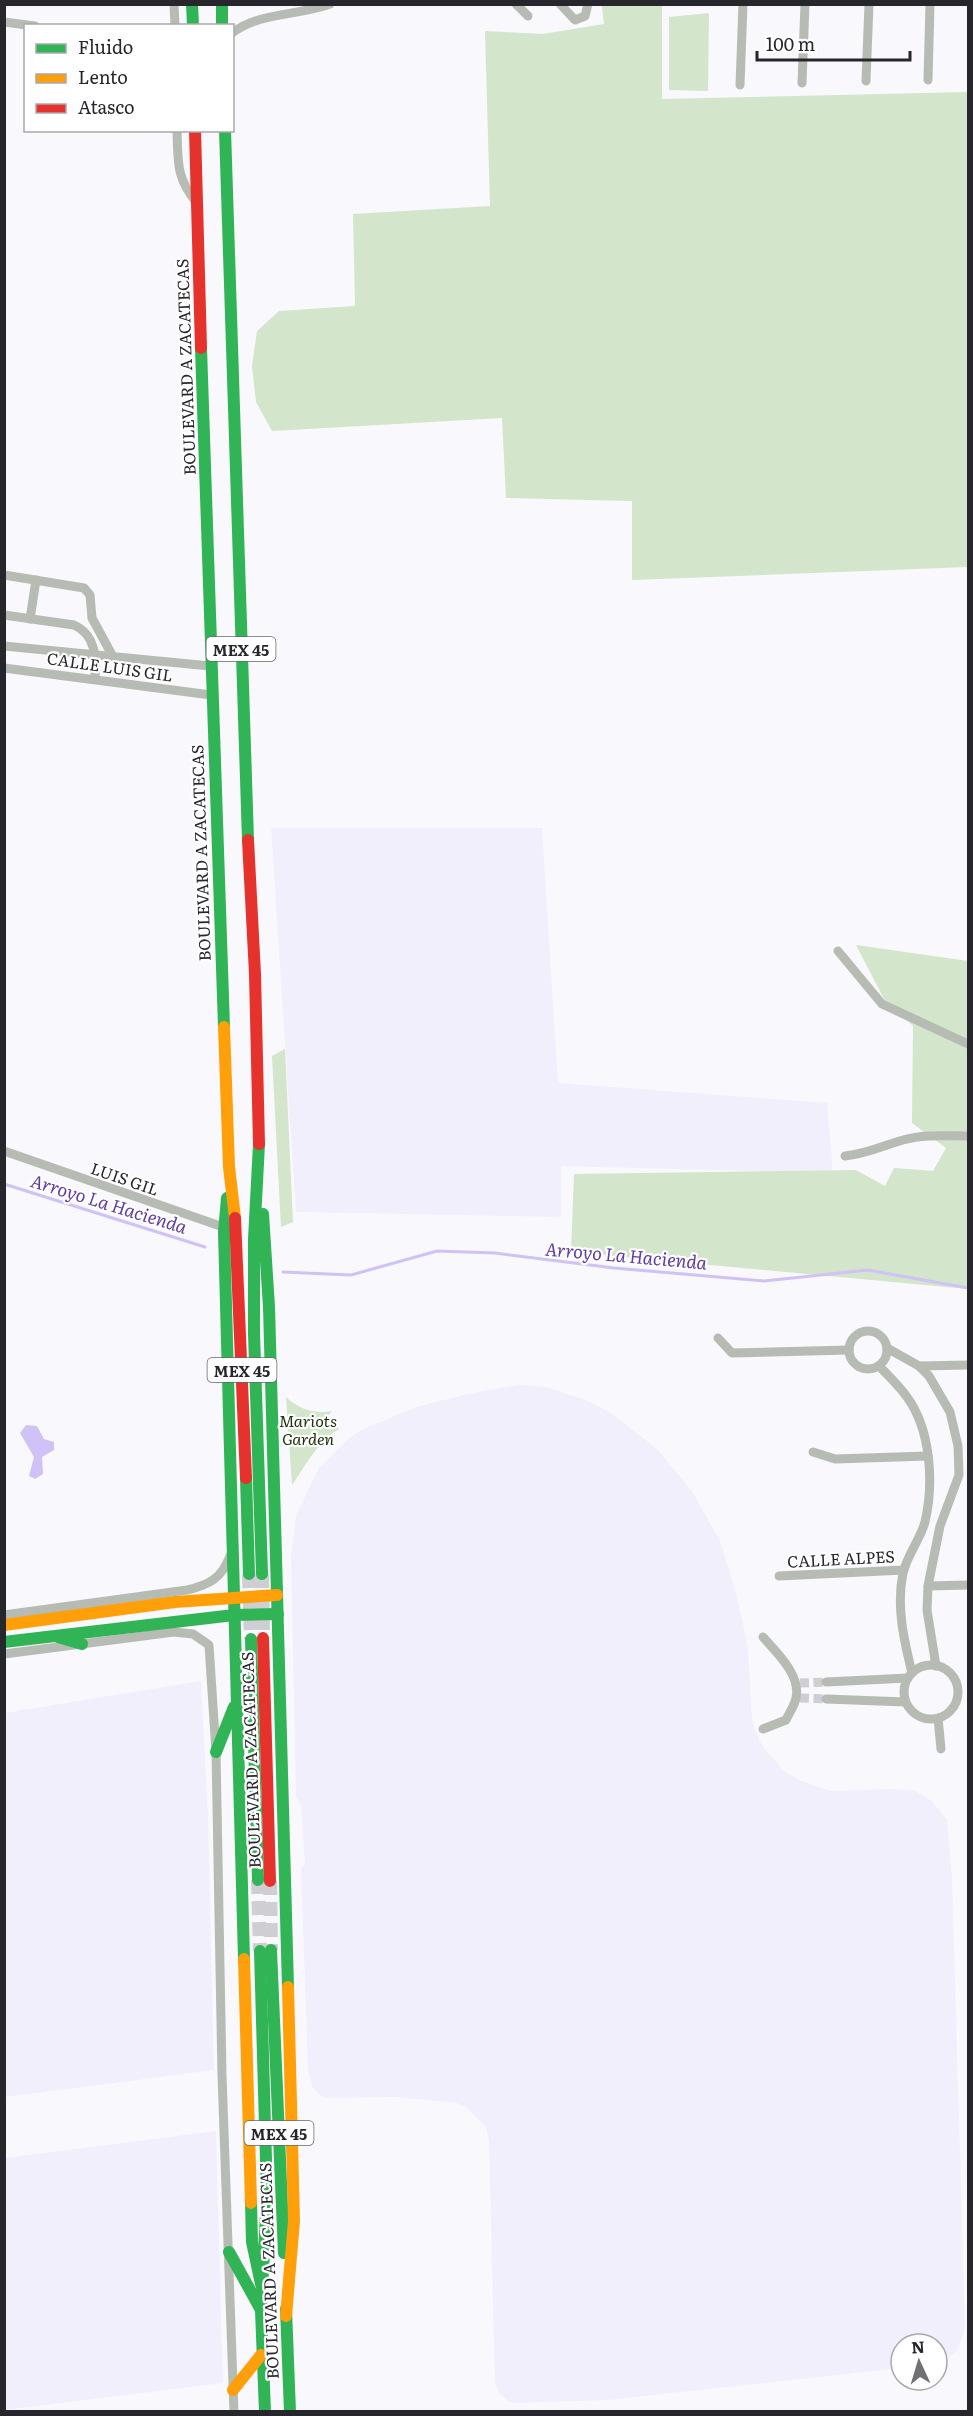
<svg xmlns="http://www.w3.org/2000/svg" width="973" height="2416" viewBox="0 0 973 2416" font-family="Literata,serif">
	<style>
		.built { fill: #f2effd }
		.green { fill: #d3e5ca }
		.water { fill: #d0c2f6 }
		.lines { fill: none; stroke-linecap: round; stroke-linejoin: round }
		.stream { stroke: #d0c2f6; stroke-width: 3 }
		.street-tunnel { stroke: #cfced3; stroke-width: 9; stroke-dasharray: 9 4.5; stroke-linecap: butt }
		.primary-tunnel { stroke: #cfced3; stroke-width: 14; stroke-dasharray: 14 7; stroke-linecap: butt }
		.street { stroke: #b6bcb3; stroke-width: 9 }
		.fast { stroke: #30b455; stroke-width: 12 }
		.slow { stroke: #ff9f0a; stroke-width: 12 }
		.jam { stroke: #e5322d; stroke-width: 12 }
		.labels { text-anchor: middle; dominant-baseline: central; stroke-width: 4.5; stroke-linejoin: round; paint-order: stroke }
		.shield { fill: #fff; stroke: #68676c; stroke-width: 1.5 }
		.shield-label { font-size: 15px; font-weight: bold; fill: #27262d }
		.street-label { font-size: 16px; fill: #27262d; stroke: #fff }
		.park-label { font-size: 16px; font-style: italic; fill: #1c300d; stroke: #fff }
		.water-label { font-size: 18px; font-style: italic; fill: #603ca2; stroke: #fff }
	</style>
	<rect width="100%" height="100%" fill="#f9f8fc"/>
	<g class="built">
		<polygon points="271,828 542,828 558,1083 827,1103 833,1173 561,1166 561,1217 296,1212"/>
		<polygon points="519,1385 547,1387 585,1400 611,1413 657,1449 692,1491 720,1541 736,1593 748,1648 752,1719 756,1732 764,1748 784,1771 799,1780 831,1791 894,1789 915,1791 932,1801 947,1820 952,1876 965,2328 958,2350 941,2363 937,2364 937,2344 901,2344 901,2368 607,2400 516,2403 508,2401 499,2393 495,2383 489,2142 486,2127 467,2108 457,2103 395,2097 329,2098 322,2097 313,2089 308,2071 301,1869 305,1864 301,1805 296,1797 291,1556 296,1515 319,1468 348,1439 361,1430 419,1406 477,1392"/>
		<polygon points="201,1681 208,1815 214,2070 5,2097 5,1713"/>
		<polygon points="216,2131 223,2383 5,2410 5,2158"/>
	</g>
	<g class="green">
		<polygon points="606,5 662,5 662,99 968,92 968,567 632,580 632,501 506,498 502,418 272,431 256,402 252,366 257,331 279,311 355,306 353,214 490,206 485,31 543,34 604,24 602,6"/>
		<polygon points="709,13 708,91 669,90 669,17"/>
		<polygon points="856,945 968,961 968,1289 571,1252 574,1174 856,1170 885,1186 894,1168 933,1171 946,1148 912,1123 913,1026 884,999"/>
		<polygon points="285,1049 293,1222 281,1227 272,1056"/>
		<path d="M286,1397C297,1408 315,1415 332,1411L328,1416L339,1429C318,1441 306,1465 292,1485Z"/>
	</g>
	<polygon class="water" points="26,1425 37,1426 44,1439 54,1442 54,1450 42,1457 43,1474 35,1479 29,1476 34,1457 20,1433"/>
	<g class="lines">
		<g class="stream">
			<polyline points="4,1184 205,1247"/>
			<polyline points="283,1272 351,1275 437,1251 495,1253 614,1268 764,1281 868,1270 968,1288"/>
		</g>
		<g class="street-tunnel">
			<polyline points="800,1683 826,1682"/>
			<polyline points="800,1698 826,1699"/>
		</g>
		<g class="primary-tunnel">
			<polyline points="249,1574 251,1639"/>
			<polyline points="262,1574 263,1638"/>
			<polyline points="258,1880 260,1951"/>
			<polyline points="270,1881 271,1950"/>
		</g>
		<g class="street">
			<polyline points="174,4 175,26"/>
			<polyline points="516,4 528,16"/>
			<polyline points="560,4 575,20 585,16 588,4"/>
			<polyline points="4,22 35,26"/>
			<path d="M232,33C260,12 297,16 330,4"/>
			<polyline points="928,80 930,4"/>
			<polyline points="866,81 869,4"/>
			<polyline points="802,83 805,4"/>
			<polyline points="740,85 743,4"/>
			<path d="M177,130C178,162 176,178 197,203"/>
			<polyline points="4,575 84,588 90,595 92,618 112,655"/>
			<path d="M4,615L74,625C96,635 96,657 95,679"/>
			<polyline points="30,619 36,580"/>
			<polyline points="4,646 210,666"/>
			<polyline points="4,668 211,695"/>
			<polyline points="838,951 882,1004 968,1044"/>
			<polyline points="4,1151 229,1229"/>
			<path d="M845,1156C870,1153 881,1146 903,1140C924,1134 947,1136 968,1136"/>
			<circle cx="868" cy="1350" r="19"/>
			<polyline points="718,1338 732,1353 849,1350"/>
			<polyline points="887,1348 919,1366 929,1376 950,1412 958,1446 959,1475 940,1526 928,1586 927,1610 936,1666"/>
			<path d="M879,1366C889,1376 899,1386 907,1397C931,1430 934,1483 925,1522C920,1540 907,1555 903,1573C896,1607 904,1640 912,1673"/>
			<polyline points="919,1366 968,1365"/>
			<polyline points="813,1452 835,1459 928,1456"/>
			<polyline points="779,1576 904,1570"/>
			<polyline points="928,1586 968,1585"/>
			<path d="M4,1615L187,1590C209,1585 222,1578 230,1556"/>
			<polyline points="4,1654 174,1632 193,1634 209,1645 216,1752 222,2075 234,2412"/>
			<circle cx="931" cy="1692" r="27"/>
			<polyline points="826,1682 908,1678"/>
			<polyline points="826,1699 906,1702"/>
			<polyline points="938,1718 941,1749"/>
			<path d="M763,1729L786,1720C789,1713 795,1705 796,1698C801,1675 777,1653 763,1637"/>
		</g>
		<g class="fast">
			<polyline points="192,4 193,26"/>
			<polyline points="222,4 222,26"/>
			<polyline points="225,130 248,840"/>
			<polyline points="201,348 224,1027"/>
			<polyline points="259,1144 254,1239 254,1333 262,1574"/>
			<polyline points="227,1198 224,1232 244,1959"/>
			<polyline points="263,1214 269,1307 288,1987"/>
			<polyline points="246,1478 249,1574"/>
			<polyline points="58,1637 82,1644"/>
			<polyline points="251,1639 258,1880"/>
			<polyline points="4,1642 234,1615 278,1614"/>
			<polyline points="216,1752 234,1707"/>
			<polyline points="271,1950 284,2253"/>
			<polyline points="260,1951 267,2195 261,2310 265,2412"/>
			<polyline points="251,2203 252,2242 261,2284"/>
			<polyline points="229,2252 260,2308"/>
			<polyline points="286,2309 290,2412"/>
		</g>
		<g class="slow">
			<polyline points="224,1027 229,1167 235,1218"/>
			<polyline points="4,1625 175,1602 277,1595"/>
			<polyline points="244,1959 251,2203"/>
			<polyline points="286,2316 294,2221 288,1987"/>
			<polyline points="233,2390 261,2355"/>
		</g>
		<g class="jam">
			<polyline points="195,130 201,348"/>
			<polyline points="248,840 255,974 259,1144"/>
			<polyline points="235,1218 246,1478"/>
			<polyline points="263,1638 270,1881"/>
		</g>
	</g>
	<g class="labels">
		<g class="shield">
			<rect x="206.5" y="637" width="69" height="24" rx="4.5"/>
			<rect x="207.5" y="1358" width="69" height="24" rx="4.5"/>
			<rect x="244.5" y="2121" width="69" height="24" rx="4.5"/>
		</g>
		<g class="shield-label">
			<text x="241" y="649">MEX 45</text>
			<text x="242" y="1370">MEX 45</text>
			<text x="279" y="2133">MEX 45</text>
		</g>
		<g class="street-label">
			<text transform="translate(185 367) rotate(-92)">BOULEVARD A ZACATECAS</text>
			<text transform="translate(110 666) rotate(8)">CALLE LUIS GIL</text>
			<text transform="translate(200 853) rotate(-92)">BOULEVARD A ZACATECAS</text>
			<text transform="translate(125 1178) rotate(19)">LUIS GIL</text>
			<text transform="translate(841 1558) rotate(-3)">CALLE ALPES</text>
			<text transform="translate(250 1760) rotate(-92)">BOULEVARD A ZACATECAS</text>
			<text transform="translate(268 2271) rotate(-92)">BOULEVARD A ZACATECAS</text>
		</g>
		<g class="park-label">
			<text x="308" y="1420">Mariots<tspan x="308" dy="18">Garden</tspan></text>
		</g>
		<g class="water-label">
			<text transform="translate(109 1203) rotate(17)">Arroyo La Hacienda</text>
			<text transform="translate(626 1255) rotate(5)">Arroyo La Hacienda</text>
		</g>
	</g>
	<rect width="973" height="2416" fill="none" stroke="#27262d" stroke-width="12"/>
	<rect x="24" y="24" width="210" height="108" fill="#ffffff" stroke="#a9a8ab" stroke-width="1.5"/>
	<rect x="36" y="44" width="30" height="9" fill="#30b455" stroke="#a9a8ab" stroke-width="1.5"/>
	<text x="78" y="54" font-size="18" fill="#27262d">Fluido</text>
	<rect x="36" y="74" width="30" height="9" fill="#ff9f0a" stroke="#a9a8ab" stroke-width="1.5"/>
	<text x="78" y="84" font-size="18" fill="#27262d">Lento</text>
	<rect x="36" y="104" width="30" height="9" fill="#e5322d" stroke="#a9a8ab" stroke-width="1.5"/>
	<text x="78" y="114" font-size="18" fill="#27262d">Atasco</text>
	<g transform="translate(919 2362) rotate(356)"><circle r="28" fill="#ffffff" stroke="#a9a8ab" stroke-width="1.5"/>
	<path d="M0-4.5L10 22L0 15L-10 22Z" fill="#707075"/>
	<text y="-9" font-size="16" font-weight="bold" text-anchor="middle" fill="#27262d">N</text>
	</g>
	<path d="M757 51v9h153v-9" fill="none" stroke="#27262d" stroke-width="3"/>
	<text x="766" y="51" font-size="18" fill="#27262d" stroke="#ffffff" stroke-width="4.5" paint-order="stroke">100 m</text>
</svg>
